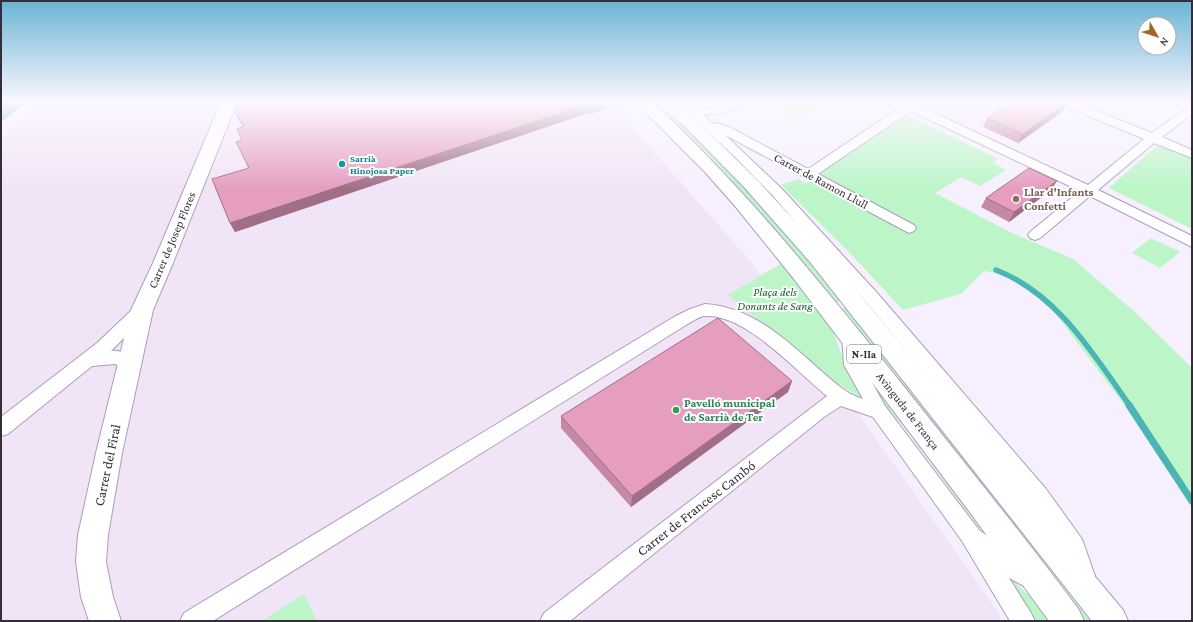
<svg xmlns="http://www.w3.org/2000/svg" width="1193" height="622" viewBox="0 0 1193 622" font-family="'Crimson Pro',serif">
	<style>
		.built { fill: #f0e6fd }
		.industrial { fill: #f1e4f7 }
		.green { fill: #bcf6c8 }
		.water { fill: #4db4b5 }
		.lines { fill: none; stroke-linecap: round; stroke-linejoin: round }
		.stream-far1 { stroke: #4db4b5; stroke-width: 5.5 }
		.stream { stroke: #4db4b5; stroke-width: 7 }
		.street-casing { stroke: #ab9dbc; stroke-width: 2 }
		.secondary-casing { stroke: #ab9dbc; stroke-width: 2 }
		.primary-casing { stroke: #ab9dbc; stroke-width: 2 }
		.street { fill: #fff; fill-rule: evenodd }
		.secondary { fill: #fff; fill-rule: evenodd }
		.primary { fill: #fff; fill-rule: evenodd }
		.wall { fill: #c588a5 }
		.shaded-wall { fill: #a06f86 }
		.building { fill: #e59ec0; stroke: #a06f86 }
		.culture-dot { fill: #0f9aa8; stroke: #fff; stroke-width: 1.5 }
		.education-dot { fill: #8d6e63; stroke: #fff; stroke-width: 1.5 }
		.leisure-dot { fill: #2e9e5b; stroke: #fff; stroke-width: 1.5 }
		.labels { text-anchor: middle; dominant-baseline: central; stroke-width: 4; stroke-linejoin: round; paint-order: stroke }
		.far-culture-label { font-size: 10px; font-weight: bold; fill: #0d838f; stroke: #fff; text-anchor: start }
		.shield { fill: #fff; stroke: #716d76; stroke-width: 1 }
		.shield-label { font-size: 11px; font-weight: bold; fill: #342e3b }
		.street-label { font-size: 12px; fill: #342e3b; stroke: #fff }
		.education-label { font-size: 12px; font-weight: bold; fill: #785e54; stroke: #fff; text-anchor: start }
		.park-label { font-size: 12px; font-style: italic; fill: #185c2f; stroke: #fff }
		.leisure-label { font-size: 12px; font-weight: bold; fill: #27864d; stroke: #fff; text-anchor: start }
		.near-street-label { font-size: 14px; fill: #342e3b; stroke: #fff }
	</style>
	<rect width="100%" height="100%" fill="#f6f0fe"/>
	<polygon class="built" points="919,102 1008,102 968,126"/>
	<polygon class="industrial" points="44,102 619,102 630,125 752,263 998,612 1002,621 1,621 1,137"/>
	<g class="green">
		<polygon points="651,102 659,102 691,132 740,181 845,300 835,303 764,217 680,128"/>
		<polygon points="765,102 825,102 797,118"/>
		<polygon points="907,115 998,159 993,163 1006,170 980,186 961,177 935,193 1012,233 1073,259 1136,313 1192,368 1192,508 1122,402 1055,313 1030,289 1005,275 984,271 961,294 903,310 850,253 781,185 798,179 806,183"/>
		<polygon points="1160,143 1192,156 1192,229 1109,188"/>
		<polygon points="1151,238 1180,252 1160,268 1132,253"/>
		<polygon points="782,263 833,331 842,356 861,398 832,380 728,295"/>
		<polygon points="849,307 1098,621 1083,621 840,309"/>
		<polygon points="866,368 985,526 979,528 904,427 877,398"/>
		<polygon points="994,563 1049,614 1055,621 1031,621"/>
		<polygon points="304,594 317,621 261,621"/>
	</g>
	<polygon class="water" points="1,102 27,102 1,122"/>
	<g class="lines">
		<path class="stream-far1" d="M996,270C1058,294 1093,354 1130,406"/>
		<polyline class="stream" points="1129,405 1192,501"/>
		<g class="street-casing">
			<g id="street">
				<path d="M676,102H689C703,115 715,104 731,102C735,102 739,102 744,102C736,112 715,114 703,115L713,124L716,123L729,127L808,169L902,106L896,102H911L1088,185L1144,139L1060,104L1058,102H1074L1152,133L1188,107L1192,106V114L1162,137L1192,150V158L1154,143L1098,190L1192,236V247L1090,196L1040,238L1035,240L1030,238L1028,235L1030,232L1080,191L911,111L818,174L914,225L916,228L914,231L909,233L725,135L783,190L878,294L1046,489L1082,539L1095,576L1092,584L1084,587L1076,584L1065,551L1032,503L866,302L773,196L733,155Z"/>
				<path d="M142,304L148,306L150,310L148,314L111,351C120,350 133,354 138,363L135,368L129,370L115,364L92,366L8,434L1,436V417L97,343L136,306Z"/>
				<path d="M705,304C753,307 786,340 820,370C833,381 846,394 863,399L844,365L842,335L844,331L850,329L856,331L858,335L862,364L885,406L979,530L1030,566L1033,574L1030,582L1022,585L1009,578L1031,613L1035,621H1010L962,541L873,417L841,406L824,417L570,621H540L544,613L827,396C797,372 745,313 705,316C699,316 692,322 686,325L213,621H180L184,613L674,317L690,309Z"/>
			</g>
		</g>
		<g class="secondary-casing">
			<polygon id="secondary" points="221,102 237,102 173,263 153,310 122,453 108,535 106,562 113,597 121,621 89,621 81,597 76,562 78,535 96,453 131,310 153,263"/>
		</g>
		<g class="primary-casing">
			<g id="primary">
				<path d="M635,102H652C745,188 823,286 902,384C961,459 1022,533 1079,610L1084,621H1049L969,511L794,279L735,206L704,171Z"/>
				<polygon points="657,102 674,102 698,122 756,179 824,252 1123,610 1128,621 1092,621 810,262 744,187 686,128"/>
			</g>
		</g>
		<use href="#street" class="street"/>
		<use href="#secondary" class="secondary"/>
		<use href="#primary" class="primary"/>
	</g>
	<g class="wall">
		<polygon points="239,102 606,102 606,109 590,114 588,113 235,232 230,223 248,168 242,140 243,127 239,121 235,112"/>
		<polygon points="1067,103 1062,112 1018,143 983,127 987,118"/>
		<polygon points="1051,190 1009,222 981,207 986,198"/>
		<polygon points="792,381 788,392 631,507 561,428 561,416"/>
	</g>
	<g class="shaded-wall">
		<polygon points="600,102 606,102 606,109 590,114 590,105"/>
		<polygon points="1067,103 1062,112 1018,143 1023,134"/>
		<polygon points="588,104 588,113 235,232 230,223"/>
		<polygon points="1057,181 1051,190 1009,222 1014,212"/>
		<polygon points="792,381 788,392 631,507 632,496"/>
	</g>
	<g class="building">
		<polygon points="239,102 600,102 590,105 588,104 230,223 212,179 249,168 236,142 242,140 237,129 244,126 235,112"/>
		<polygon points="1014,102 1063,102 1067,103 1023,134 987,118"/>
		<polygon points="1029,168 1057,181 1014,212 986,198"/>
		<polygon points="718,318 792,381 632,496 561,416"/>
	</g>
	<linearGradient id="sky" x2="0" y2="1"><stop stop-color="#6ab4d4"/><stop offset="0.54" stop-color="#fbf8ff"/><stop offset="1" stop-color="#fbf8ff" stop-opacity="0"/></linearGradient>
	<rect width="1193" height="189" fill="url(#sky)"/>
	<circle class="culture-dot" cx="342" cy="164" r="4"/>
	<circle class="education-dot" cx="1016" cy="199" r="4"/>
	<circle class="leisure-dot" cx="676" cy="410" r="4"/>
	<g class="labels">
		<g class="far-culture-label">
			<text x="350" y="158">Sarrià<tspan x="350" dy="12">Hinojosa Paper</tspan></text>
		</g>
		<rect class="shield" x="847" y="345" width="34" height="18" rx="3"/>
		<g class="shield-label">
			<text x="864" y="354">N-IIa</text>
		</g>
		<g class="street-label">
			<text transform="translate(821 181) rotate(28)">Carrer de Ramon Llull</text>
			<text transform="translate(172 240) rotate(-67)">Carrer de Josep Flores</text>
			<text transform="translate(908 411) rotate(52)">Avinguda de França</text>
		</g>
		<g class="education-label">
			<text x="1024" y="192">Llar d'Infants<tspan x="1024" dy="14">Confetti</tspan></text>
		</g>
		<g class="park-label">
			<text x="775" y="292">Plaça dels<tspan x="775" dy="14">Donants de Sang</tspan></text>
		</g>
		<g class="leisure-label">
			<text x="684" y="403">Pavelló municipal<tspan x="684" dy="14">de Sarrià de Ter</tspan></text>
		</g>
		<g class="near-street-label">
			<text transform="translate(107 465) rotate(-78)">Carrer del Firal</text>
			<text transform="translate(696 508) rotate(-38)">Carrer de Francesc Cambó</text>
		</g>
	</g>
	<rect width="1193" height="622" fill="none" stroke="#342e3b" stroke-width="4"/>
	<g transform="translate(1157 36) rotate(129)"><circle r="19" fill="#ffffff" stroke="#aeabb1"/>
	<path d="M0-3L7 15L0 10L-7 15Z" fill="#a06725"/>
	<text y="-6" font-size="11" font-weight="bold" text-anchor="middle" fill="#342e3b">N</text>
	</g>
</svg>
